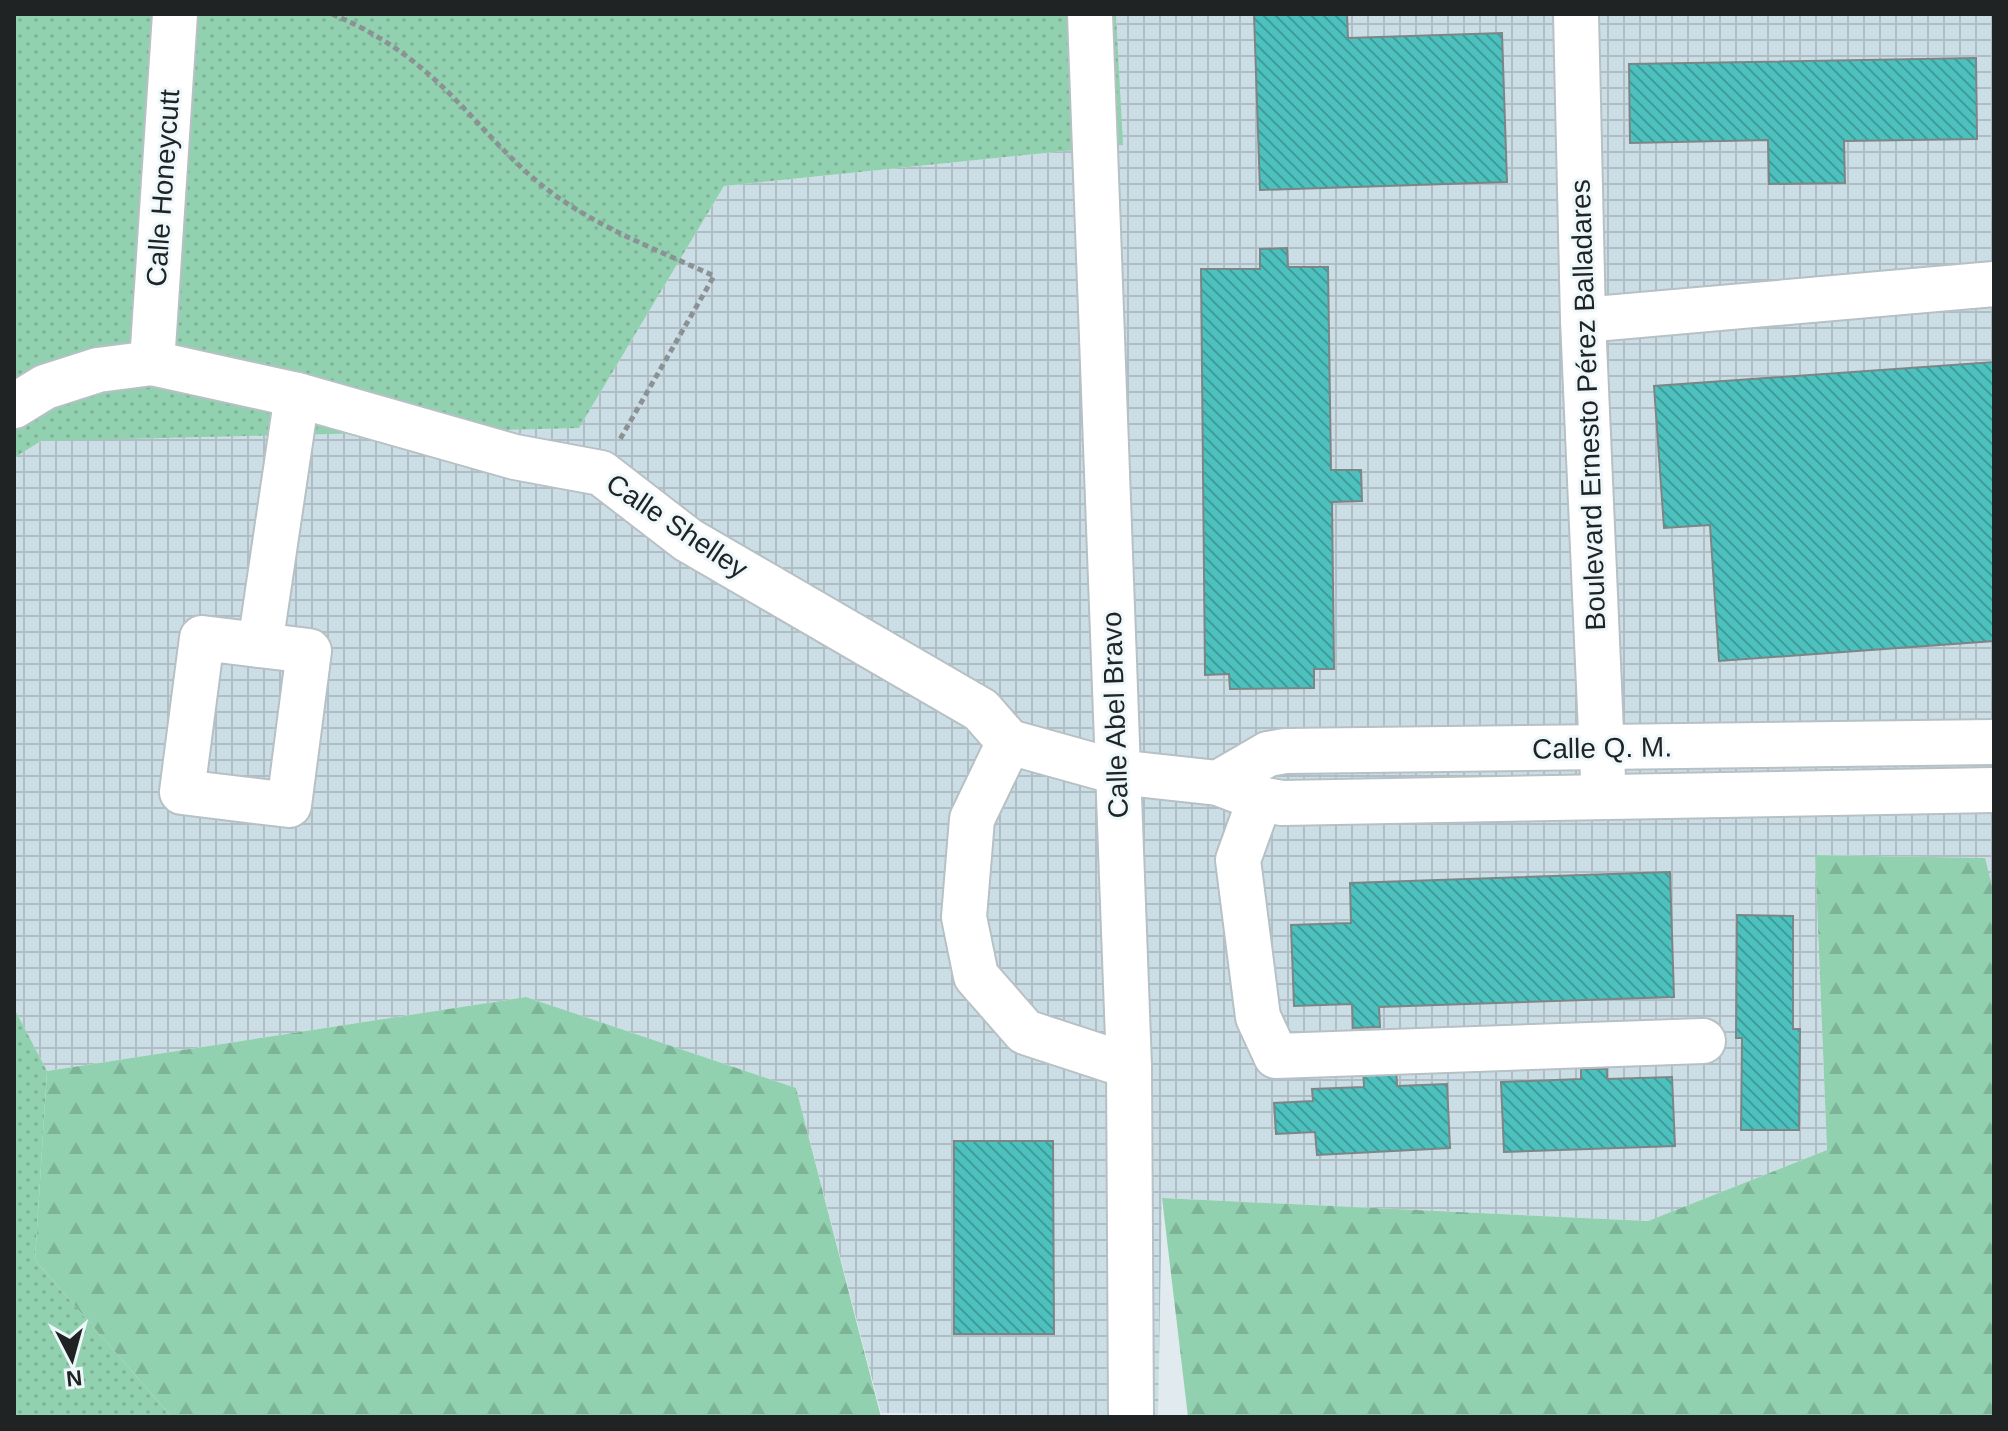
<svg xmlns="http://www.w3.org/2000/svg" width="2008" height="1431" viewBox="0 0 2008 1431" font-family="Arial,sans-serif">
	<style>
		.industrial { fill: url(#industrial-grid) }
		.grass { fill: url(#grass-dots) }
		.forest { fill: url(#forest-firs) }
		.building { fill: url(#building-back-hatch); stroke: #7d8686; stroke-width: 2 }
		.lines { fill: none; stroke-linecap: round; stroke-linejoin: round }
		.minor-casing { stroke: #b7c0c4; stroke-width: 48 }
		.path { stroke: #8b9295; stroke-width: 5; stroke-dasharray: 6 4; stroke-linecap: butt }
		.minor { stroke: #fff; stroke-width: 44 }
		.labels { text-anchor: middle; dominant-baseline: central; stroke-width: 6; stroke-linejoin: round; paint-order: stroke }
		.street-label { font-size: 28px; fill: #1f2324; stroke: #eef8fb }
	</style>
	<defs>
		<pattern id="industrial-grid" width="8" height="8" patternUnits="userSpaceOnUse" patternTransform="scale(2)"><rect width="8" height="8" fill="#ccdee5"/><path d="M0 4h8M4 0v8" fill="none" stroke="#afbec4"/></pattern>
		<pattern id="grass-dots" width="8" height="8" patternUnits="userSpaceOnUse" patternTransform="scale(2)"><rect width="8" height="8" fill="#92d1af"/><path d="M2 2h.1M6 6h.1" fill="none" stroke="#7db396" stroke-width="1.8" stroke-linecap="round"/></pattern>
		<pattern id="forest-firs" width="22" height="20" patternUnits="userSpaceOnUse" patternTransform="scale(2)"><rect width="22" height="20" fill="#92d1af"/><path d="M5 1l3.5 6h-7zM16 11l3.5 6h-7z" fill="#7db396"/></pattern>
		<pattern id="building-back-hatch" width="6" height="6" patternUnits="userSpaceOnUse" patternTransform="scale(2)"><rect width="6" height="6" fill="#4cc1bd"/><path d="M-1 5l2 2M0 0l6 6M5-1l2 2" fill="none" stroke="#3f9c99"/></pattern>
	</defs>
	<rect width="100%" height="100%" fill="#e1eaee"/>
	<polygon class="industrial" points="1116,14 1994,14 1994,893 1984,858 1815,855 1827,1150 1648,1221 1162,1198 1158,1416 881,1413 796,1088 526,997 47,1071 14,1008 14,458 73,421 579,428 724,186 1122,145"/>
	<g class="grass">
		<polygon points="14,14 1116,14 1123,145 724,186 579,428 41,441 14,458"/>
		<polygon points="14,1008 47,1071 35,1260 170,1415 168,1417 14,1417"/>
	</g>
	<g class="forest">
		<polygon points="1815,855 1985,858 1994,893 1994,1417 1188,1417 1162,1198 1648,1221 1827,1150"/>
		<polygon points="526,997 796,1088 881,1417 168,1417 170,1415 35,1260 47,1071"/>
	</g>
	<g class="building">
		<polygon points="1254,14 1347,14 1348,38 1502,33 1507,182 1260,190"/>
		<polygon points="1976,58 1977,139 1844,141 1845,183 1769,184 1768,140 1630,143 1629,64"/>
		<polygon points="1287,248 1288,267 1328,267 1331,470 1361,470 1362,501 1332,502 1334,669 1314,669 1314,688 1230,689 1229,674 1205,675 1201,269 1260,269 1260,249"/>
		<polygon points="1994,362 1994,641 1719,661 1710,525 1664,528 1654,386"/>
		<polygon points="1670,872 1674,997 1379,1007 1380,1027 1353,1028 1352,1004 1294,1006 1291,925 1351,923 1350,883"/>
		<polygon points="1737,915 1793,916 1793,1029 1800,1029 1799,1130 1741,1130 1742,1038 1736,1038"/>
		<polygon points="1396,1065 1397,1086 1447,1084 1450,1148 1317,1155 1315,1132 1276,1134 1274,1103 1313,1101 1312,1089 1364,1087 1363,1067"/>
		<polygon points="1581,1069 1607,1069 1607,1079 1672,1077 1675,1146 1504,1152 1501,1082 1581,1079"/>
		<polygon points="954,1141 1053,1141 1054,1334 954,1334"/>
	</g>
	<g class="lines">
		<g class="minor-casing">
			<g id="minor">
				<polyline points="1090,14 1129,1066 1131,1417"/>
				<polyline points="1576,14 1583,320 1603,778"/>
				<polyline points="1583,320 1994,284"/>
				<polyline points="152,363 175,14"/>
				<polyline points="14,406 45,387 98,370 152,363 297,395 515,457 601,473 688,540 981,710 1009,742 1117,772 1218,783 1260,799 1282,803 1994,790"/>
				<polygon points="202,638 309,651 289,805 182,792"/>
				<polyline points="260,645 297,395"/>
				<polyline points="1009,742 972,819 964,917 976,976 1025,1032 1129,1066"/>
				<polyline points="1218,783 1268,754 1285,751 1994,742"/>
				<polyline points="1260,799 1238,860 1258,1017 1276,1056 1703,1041"/>
			</g>
		</g>
		<path class="path" d="M332,14C366,28 397,47 425,71C470,109 504,158 552,193C601,229 660,251 714,276L619,441"/>
		<use href="#minor" class="minor"/>
	</g>
	<g class="labels">
		<g class="street-label">
			<text transform="translate(163 188) rotate(-86)">Calle Honeycutt</text>
			<text transform="translate(1588 405) rotate(-92)">Boulevard Ernesto Pérez Balladares</text>
			<text transform="translate(677 526) rotate(34)">Calle Shelley</text>
			<text transform="translate(1115 715) rotate(-92)">Calle Abel Bravo</text>
			<text transform="translate(1602 748) rotate(-1)">Calle Q. M.</text>
		</g>
	</g>
	<rect width="2008" height="1431" fill="none" stroke="#1f2324" stroke-width="32"/>
	<g transform="translate(72 1359) rotate(174)" stroke="#eef8fb" stroke-width="6" paint-order="stroke">
	<path d="M0-6L14 30L0 20L-14 30Z" fill="#1f2324"/>
	<text y="-12" font-size="22" font-weight="bold" text-anchor="middle" fill="#1f2324">N</text>
	</g>
</svg>
